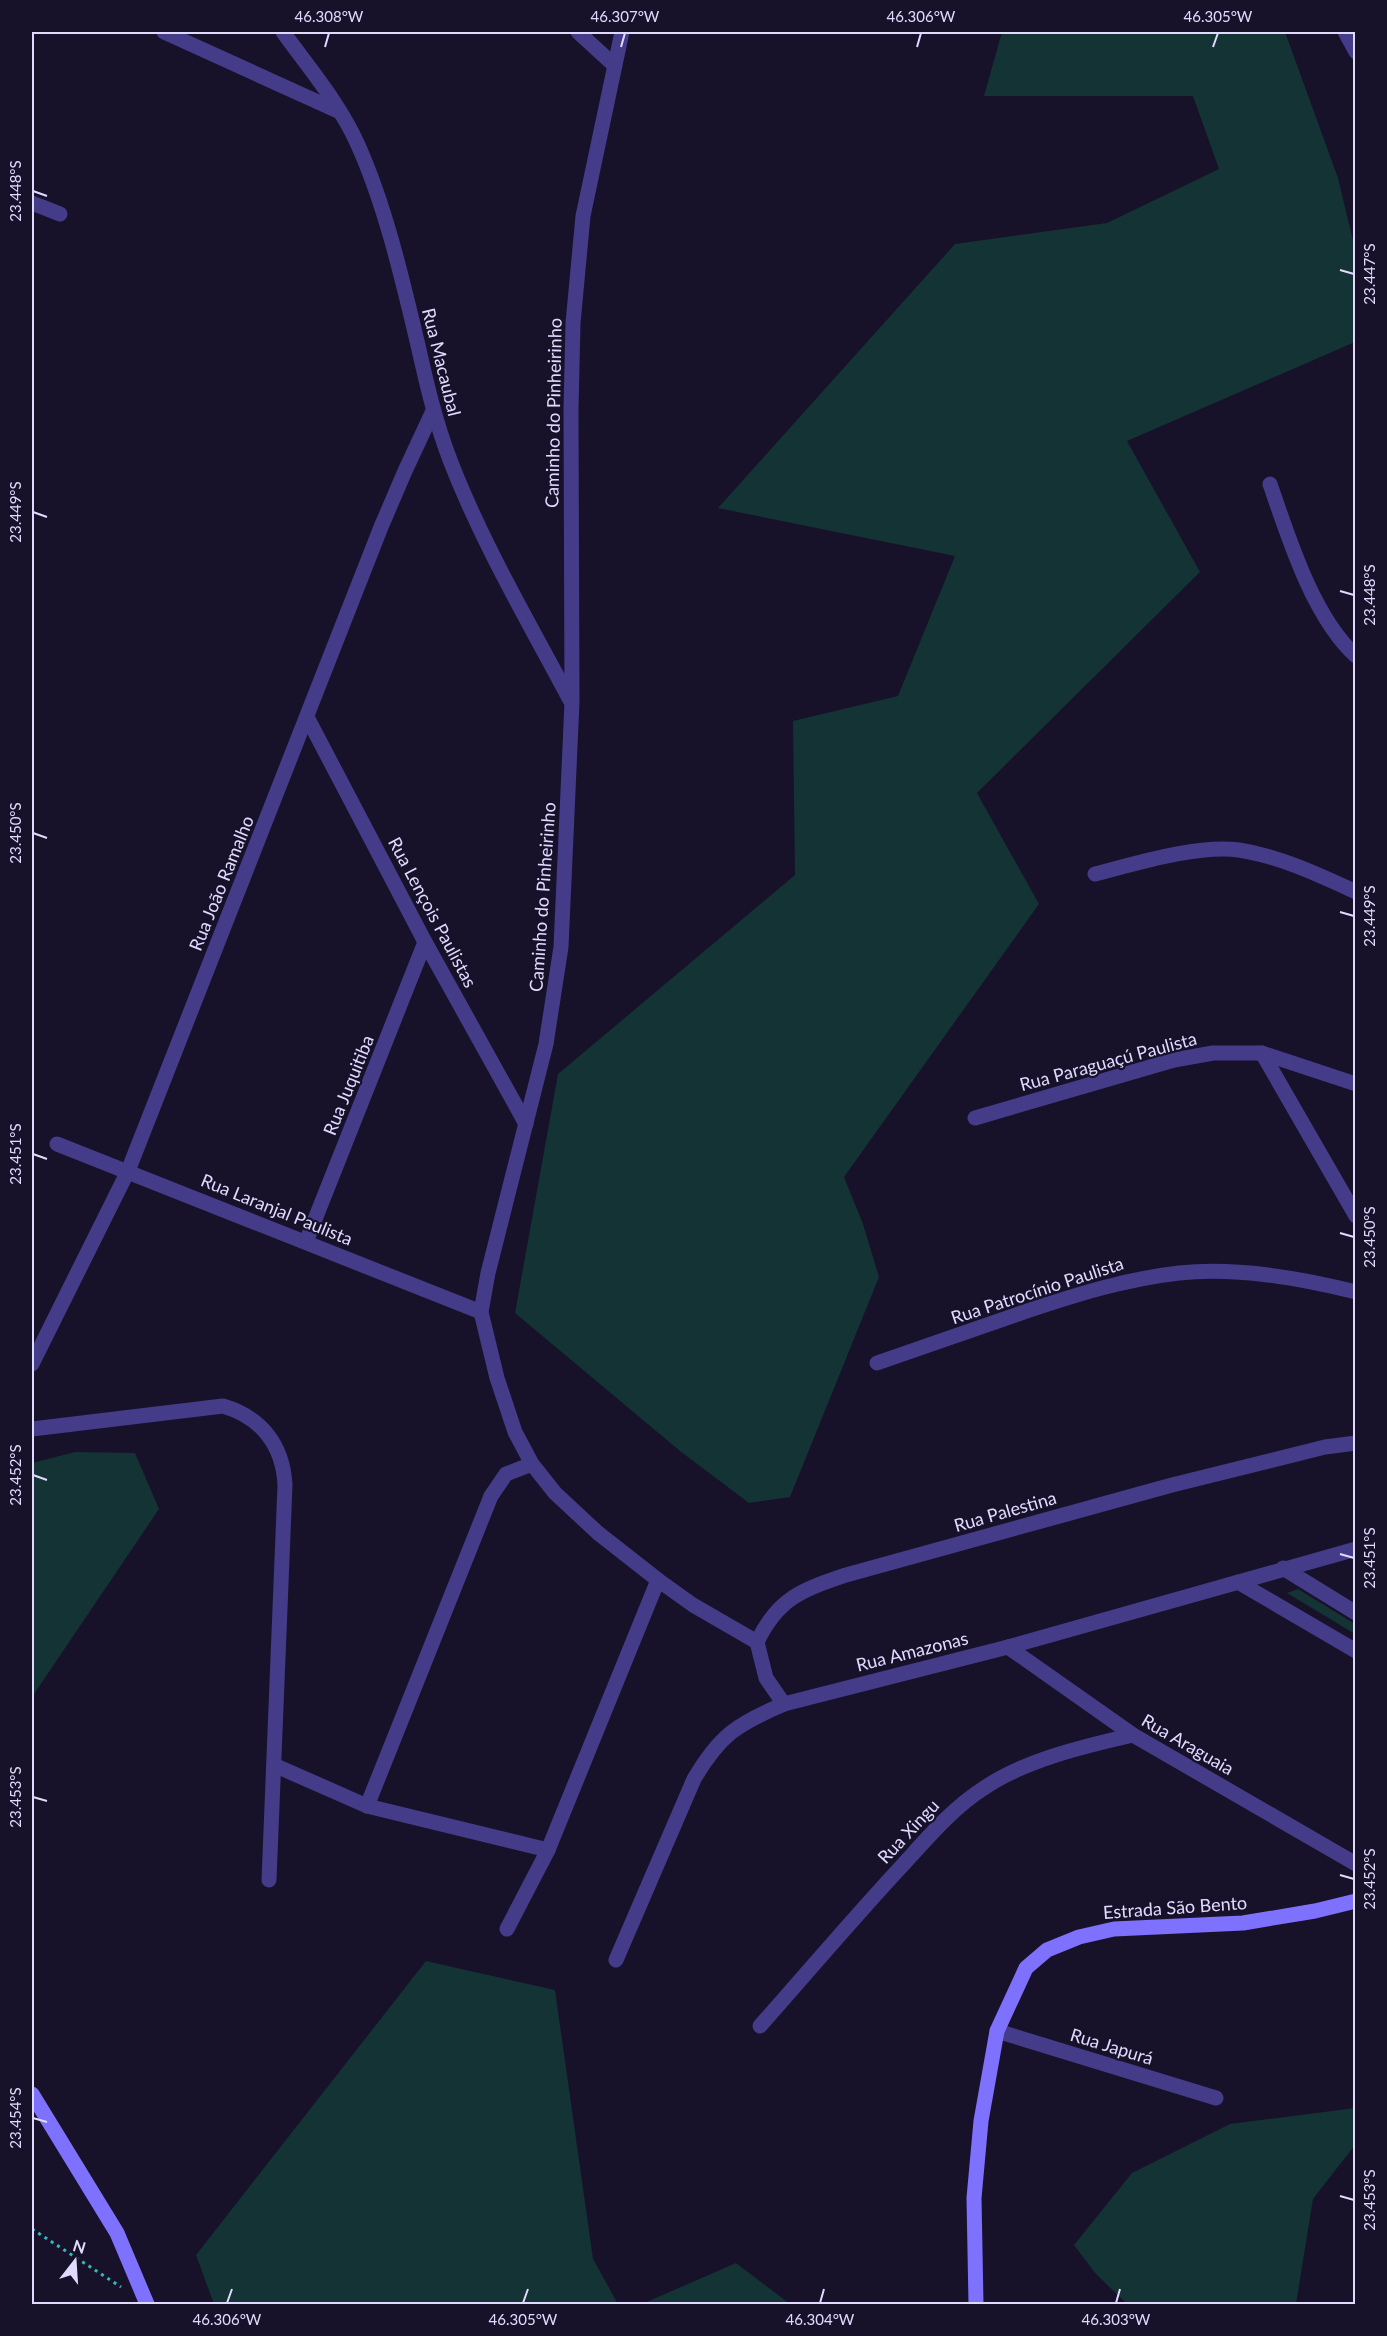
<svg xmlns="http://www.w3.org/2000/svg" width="1387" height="2336" viewBox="0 0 1387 2336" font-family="Lato,sans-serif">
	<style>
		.green { fill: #143334 }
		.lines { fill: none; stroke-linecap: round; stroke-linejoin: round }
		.path { stroke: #31bcbc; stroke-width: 3; stroke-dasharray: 3 4.5; stroke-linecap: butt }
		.street { stroke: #443c88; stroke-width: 15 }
		.secondary { stroke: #7d71fe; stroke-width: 15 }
		.ticks { fill: none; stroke: #e0daff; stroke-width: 2 }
		.labels { text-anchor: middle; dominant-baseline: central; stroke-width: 4.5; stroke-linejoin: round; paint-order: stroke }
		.street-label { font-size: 18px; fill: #e0daff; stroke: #17112a }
		.neatline { fill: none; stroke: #e0daff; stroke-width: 2 }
		.ticks-label { font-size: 15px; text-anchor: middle; fill: #e0daff }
	</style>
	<rect width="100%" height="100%" fill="#17112a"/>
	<g class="green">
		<polygon points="1002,32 1285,32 1338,178 1355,249 1355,342 1127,441 1200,572 977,793 1039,904 844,1177 863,1224 879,1277 790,1497 749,1503 680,1451 515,1313 558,1074 795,875 793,721 898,696 955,556 718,508 955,244 1107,223 1219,169 1193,96 984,96"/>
		<polygon points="75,1452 135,1453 159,1509 32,1697 32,1463"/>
		<polygon points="1298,1589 1355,1624 1355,1634 1287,1593"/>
		<polygon points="426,1961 555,1990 593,2259 618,2304 214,2304 196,2255"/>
		<polygon points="1355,2108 1355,2145 1313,2199 1296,2304 1127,2304 1096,2274 1074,2245 1132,2173 1230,2124"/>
		<polygon points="736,2263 790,2304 642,2304"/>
	</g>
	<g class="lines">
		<polyline class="path" points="32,2229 121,2287"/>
		<g class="street">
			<polyline points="164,32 340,112"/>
			<path d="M283,32C309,68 340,104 358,145C385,205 402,278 417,341C426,381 435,421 450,460C482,543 528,621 570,700"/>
			<polyline points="578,32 614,65"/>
			<polyline points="622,32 583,216 573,323 571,409 572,702 561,947 546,1044 488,1273 481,1312 497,1378 515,1432 532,1464 555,1493 598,1533 658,1580 693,1605 757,1642"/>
			<polyline points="1345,32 1356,52"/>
			<polyline points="32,203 60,214"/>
			<path d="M1270,484C1289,539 1313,617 1356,656"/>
			<polyline points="307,717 425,942 526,1124"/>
			<path d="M1095,874C1134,864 1199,844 1239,850C1279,856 1319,875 1356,892"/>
			<polyline points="1262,1053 1356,1216"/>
			<polyline points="975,1118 1174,1060 1213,1053 1262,1053 1356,1084"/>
			<polyline points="57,1144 481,1312"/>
			<polyline points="306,1242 425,942"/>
			<path d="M877,1363C926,1346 975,1329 1024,1312C1075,1295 1125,1279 1179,1273C1237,1267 1299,1278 1356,1292"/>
			<polyline points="32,1364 128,1171 381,527 405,471 433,411"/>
			<path d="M32,1429L223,1406C261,1417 283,1445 285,1485L269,1880"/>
			<polyline points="1283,1568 1356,1613"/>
			<polyline points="1238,1582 1356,1651"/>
			<polyline points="1008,1647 1133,1735 1356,1864"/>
			<path d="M784,1704L766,1678L757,1642C778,1598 802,1590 846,1575L1172,1485L1325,1447L1356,1443"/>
			<polyline points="274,1765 367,1806 548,1850"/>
			<polyline points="367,1806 491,1496 506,1474 532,1464"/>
			<polyline points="507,1929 548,1850 658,1580"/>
			<path d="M616,1960L694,1779C720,1735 737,1724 784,1704L1008,1647L1356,1549"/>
			<path d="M760,2026C806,1974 851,1921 899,1869C925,1841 951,1809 984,1788C1025,1760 1085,1746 1133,1735"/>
			<polyline points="997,2031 1216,2098"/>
		</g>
		<g class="secondary">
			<polyline points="32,2094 117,2233 147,2304"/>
			<polyline points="976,2304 974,2198 981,2121 997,2031 1026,1968 1047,1950 1079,1937 1114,1929 1243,1923 1315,1911 1356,1901"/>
		</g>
	</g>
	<path class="ticks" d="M325,47L329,33M621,47L625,33M917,47L921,33M1213,47L1218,33M33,191L47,196M1340,270L1354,274M33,512L47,517M1340,591L1354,595M33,833L47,838M1340,912L1354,916M33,1154L47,1159M1340,1233L1354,1237M33,1475L47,1480M1340,1554L1354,1558M33,1797L47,1801M1340,1875L1354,1879M33,2118L47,2122M1340,2196L1354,2200M227,2303L232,2289M523,2303L528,2289M820,2303L824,2289M1116,2303L1120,2289"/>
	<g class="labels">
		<g class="street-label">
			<text transform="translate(442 362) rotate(76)">Rua Macaubal</text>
			<text transform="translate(553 413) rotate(-89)">Caminho do Pinheirinho</text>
			<text transform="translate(221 883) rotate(-68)">Rua João Ramalho</text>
			<text transform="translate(542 897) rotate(-86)">Caminho do Pinheirinho</text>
			<text transform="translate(433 912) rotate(62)">Rua Lençois Paulistas</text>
			<text transform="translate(1108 1061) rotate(-15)">Rua Paraguaçú Paulista</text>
			<text transform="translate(348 1085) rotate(-68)">Rua Juquitiba</text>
			<text transform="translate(277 1209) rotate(22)">Rua Laranjal Paulista</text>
			<text transform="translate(1037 1290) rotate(-18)">Rua Patrocínio Paulista</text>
			<text transform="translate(1005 1511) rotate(-16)">Rua Palestina</text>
			<text transform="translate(912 1651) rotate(-14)">Rua Amazonas</text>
			<text transform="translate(1188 1744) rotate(30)">Rua Araguaia</text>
			<text transform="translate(908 1831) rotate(-47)">Rua Xingu</text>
			<text transform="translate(1175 1907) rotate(-4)">Estrada São Bento</text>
			<text transform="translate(1112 2046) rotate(17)">Rua Japurá</text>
		</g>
	</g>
	<rect width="1387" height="2336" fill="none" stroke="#17112a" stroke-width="66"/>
	<g transform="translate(75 2261) rotate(17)" stroke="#17112a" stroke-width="4.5" paint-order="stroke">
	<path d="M0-4.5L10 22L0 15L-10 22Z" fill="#e0daff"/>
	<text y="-9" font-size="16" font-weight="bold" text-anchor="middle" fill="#e0daff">N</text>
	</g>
	<rect x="33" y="33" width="1321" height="2270" class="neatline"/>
	<g class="ticks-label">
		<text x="329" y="22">46.308°W</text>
		<text x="625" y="22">46.307°W</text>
		<text x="921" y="22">46.306°W</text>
		<text x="1218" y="22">46.305°W</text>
		<text transform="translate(16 191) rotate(-90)" y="5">23.448°S</text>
		<text transform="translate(1370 274) rotate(-90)" y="5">23.447°S</text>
		<text transform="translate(16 512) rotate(-90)" y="5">23.449°S</text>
		<text transform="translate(1370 595) rotate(-90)" y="5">23.448°S</text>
		<text transform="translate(16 833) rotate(-90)" y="5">23.450°S</text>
		<text transform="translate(1370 916) rotate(-90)" y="5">23.449°S</text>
		<text transform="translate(16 1154) rotate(-90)" y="5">23.451°S</text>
		<text transform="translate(1370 1237) rotate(-90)" y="5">23.450°S</text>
		<text transform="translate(16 1475) rotate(-90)" y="5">23.452°S</text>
		<text transform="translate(1370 1558) rotate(-90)" y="5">23.451°S</text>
		<text transform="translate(16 1797) rotate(-90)" y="5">23.453°S</text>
		<text transform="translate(1370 1879) rotate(-90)" y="5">23.452°S</text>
		<text transform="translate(16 2118) rotate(-90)" y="5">23.454°S</text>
		<text transform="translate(1370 2200) rotate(-90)" y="5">23.453°S</text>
		<text x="227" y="2325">46.306°W</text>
		<text x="523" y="2325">46.305°W</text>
		<text x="820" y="2325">46.304°W</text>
		<text x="1116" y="2325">46.303°W</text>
	</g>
</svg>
